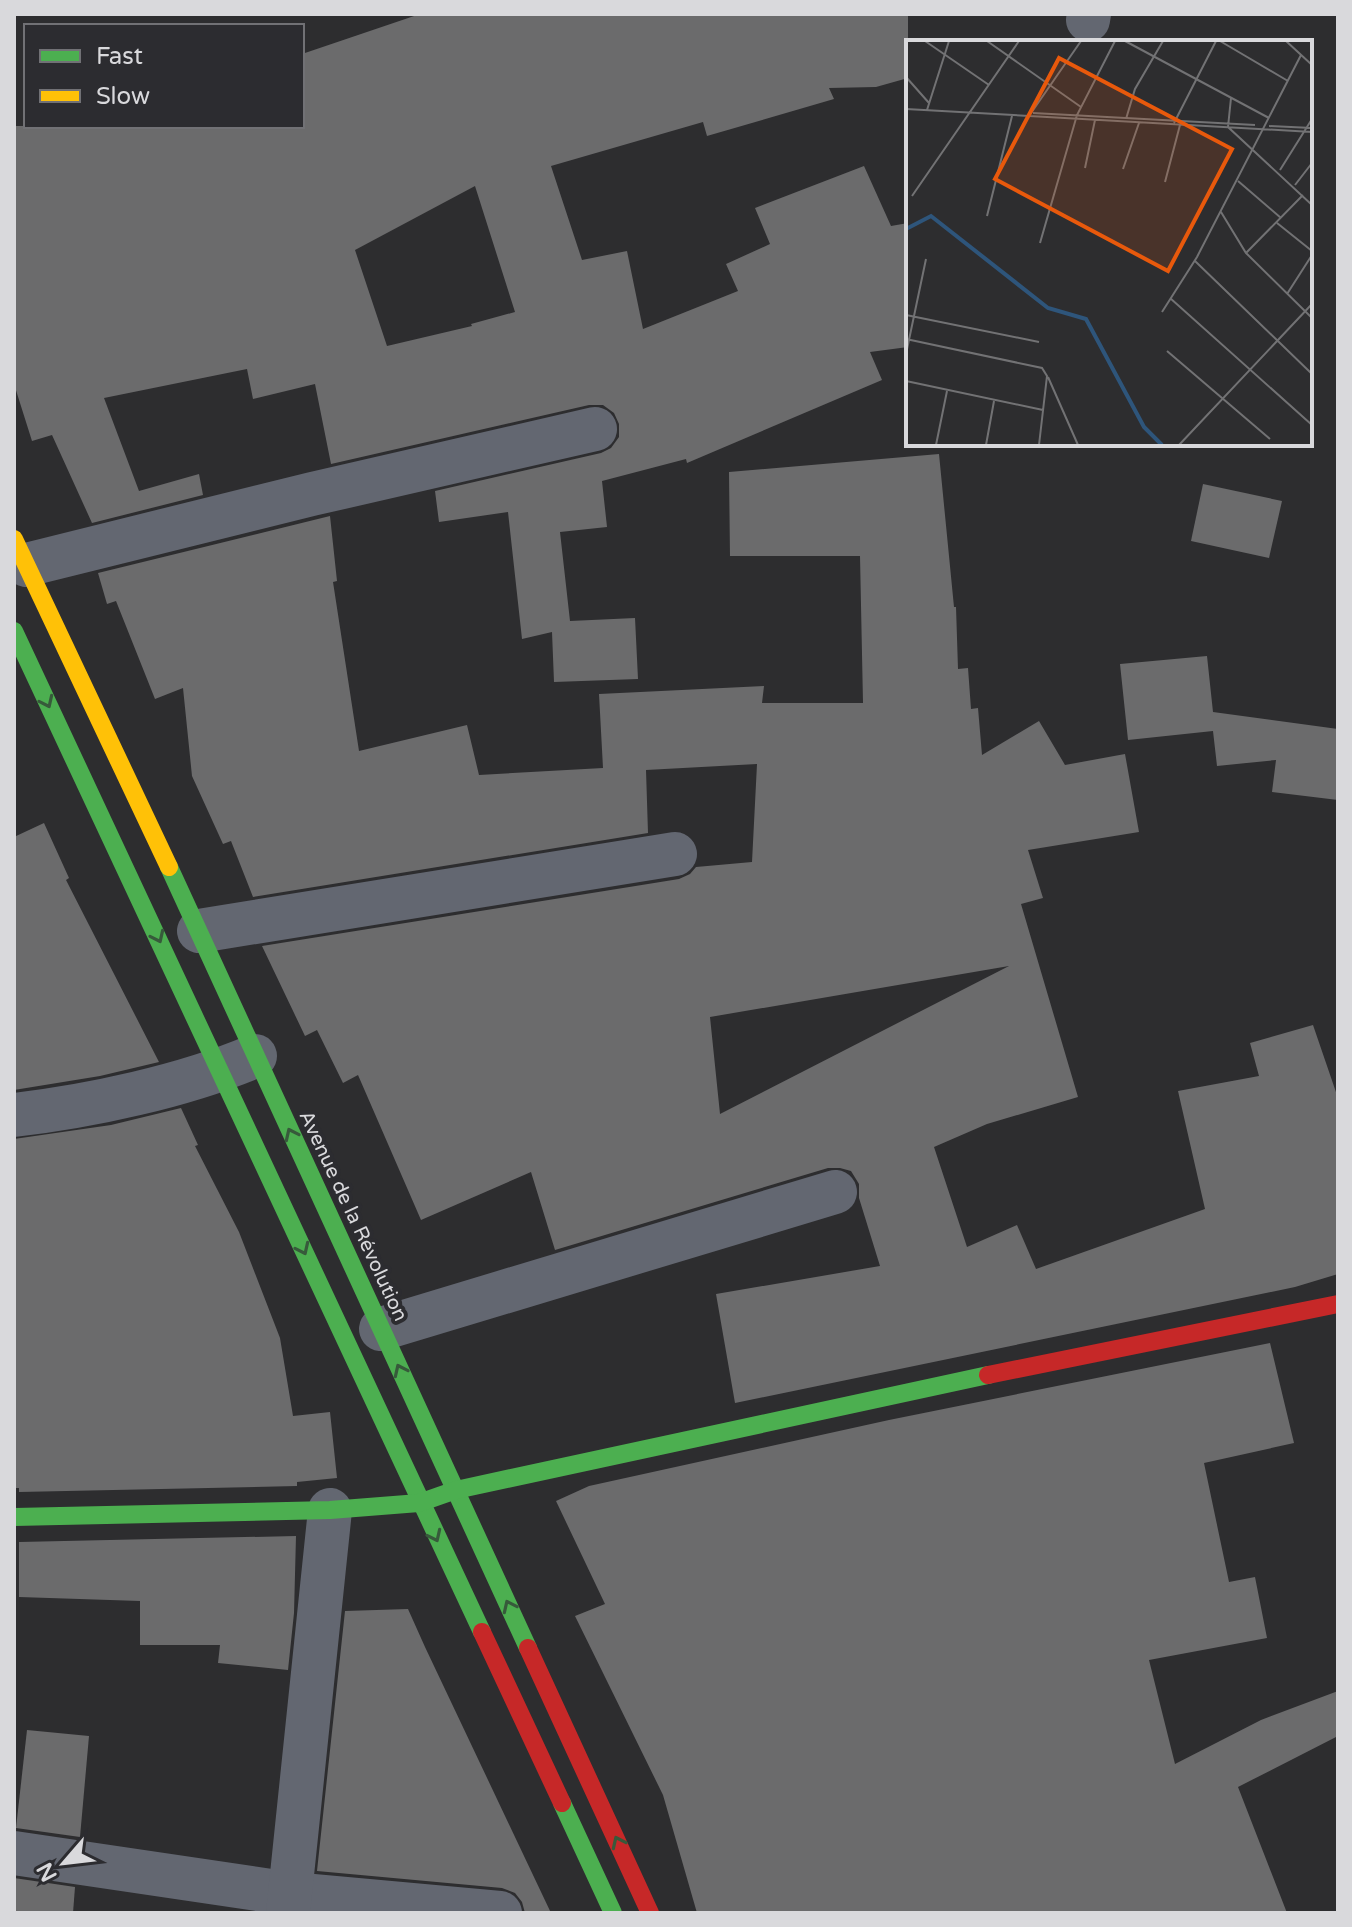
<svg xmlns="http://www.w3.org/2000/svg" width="1352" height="1927" viewBox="0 0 1352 1927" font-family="'Varela Round',sans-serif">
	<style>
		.building { fill: #6b6b6c; fill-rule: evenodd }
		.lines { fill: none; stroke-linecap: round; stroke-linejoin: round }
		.street { stroke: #636771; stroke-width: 44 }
		.fast { stroke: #4caf50; stroke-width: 18 }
		.slow { stroke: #ffc107; stroke-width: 18 }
		.jam { stroke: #c62828; stroke-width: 18 }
		.oneway { stroke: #375a3b }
		.labels { text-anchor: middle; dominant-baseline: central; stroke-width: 8; stroke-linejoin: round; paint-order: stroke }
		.street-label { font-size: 20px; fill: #d9d9dc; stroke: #2c2c30 }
		.inset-river { fill: none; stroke: #2e557b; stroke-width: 4 }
		.inset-road { fill: none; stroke: #727274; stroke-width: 2 }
		.view { fill: #e8590c; fill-opacity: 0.15; stroke: #e8590c; stroke-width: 4 }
		.inset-edge { fill: none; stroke: #d9d9dc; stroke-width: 4 }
	</style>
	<rect width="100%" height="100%" fill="#2d2d2f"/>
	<g class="building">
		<path d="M420,14H908V78L876,87L829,88L834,99L707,136L703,122L551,166L582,260L627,251L643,329L738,291L726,264L770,244L755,208L864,166L891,226L908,223V347L870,352L882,380L687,463L686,459L602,481L607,527L560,532L570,621L635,618L638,679L554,682L552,632L522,639L508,512L439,522L435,491L601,453L611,448L619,437V424L614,413L603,405H589L331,464L315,384L253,399L247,369L104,398L139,491L199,474L203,495L92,523L52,435L32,441L14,384V126H302V54ZM475,186L515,312L471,324L472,326L387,346L355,250Z"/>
		<path d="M939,454L954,607H956L958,669L968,668L971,709L978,708L982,755L1039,721L1065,765L1125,754L1139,832L1028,850L1043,898L1021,904L1078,1097L987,1124L934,1147L967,1247L1017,1225L1036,1269L1205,1209L1178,1091L1259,1076L1250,1043L1313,1025L1338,1098V1274L1295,1287L735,1403L716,1294L880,1266L859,1198V1184L851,1171L840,1168H828L555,1250L531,1172L421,1220L358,1075L343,1083L317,1030L305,1036L262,946L679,879L690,874L696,867L752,862L757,764L646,770L648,833L253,897L231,841L223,844L192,776L183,688L155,699L116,601L107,604L98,573L330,516L337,581L333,582L359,751L467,725L479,775L603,768L599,694L764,686L762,703H863L860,556H730L729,472ZM1009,966L720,1114L710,1017Z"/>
		<polygon points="1203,484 1282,501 1269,558 1191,541"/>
		<polygon points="1207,656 1213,712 1338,729 1338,800 1272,792 1276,760 1217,766 1213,731 1128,740 1120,664"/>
		<polygon points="44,823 69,878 66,880 159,1062 100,1076 14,1090 14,837"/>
		<polygon points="181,1108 198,1145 195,1146 239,1232 280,1338 293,1416 330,1412 337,1478 297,1482 297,1486 19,1492 19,1488 14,1488 14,1139 111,1125"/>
		<polygon points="1270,1343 1294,1443 1204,1463 1229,1582 1255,1577 1267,1638 1149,1660 1175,1764 1261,1720 1338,1691 1338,1736 1238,1787 1287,1913 697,1913 663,1795 575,1616 605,1604 556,1501 589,1486 889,1420"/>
		<polygon points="296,1536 294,1613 288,1670 218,1663 220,1645 140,1645 140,1601 19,1597 19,1542"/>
		<polygon points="408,1609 425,1647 551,1913 525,1913 522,1902 515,1893 502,1888 317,1871 345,1611"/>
		<polygon points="27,1730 89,1736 80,1837 16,1828"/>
		<polygon points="14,1878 75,1887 73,1913 14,1913"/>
	</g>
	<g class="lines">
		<g class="street">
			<polyline points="1088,20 1089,14"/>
			<polyline points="26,565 312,494 595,429"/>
			<polyline points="199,931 675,854"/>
			<path d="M14,1115C91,1106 184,1086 255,1056"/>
			<polyline points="381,1329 835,1192"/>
			<polyline points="14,1853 291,1894 500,1913"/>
			<polyline points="288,1913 330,1510"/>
		</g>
		<g class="fast">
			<polyline points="14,631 482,1632"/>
			<polyline points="169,867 528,1648"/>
			<polyline points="14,1517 330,1510 419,1503 456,1490 988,1375"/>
			<polyline points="562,1803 613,1913"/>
		</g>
		<polyline class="slow" points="14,539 169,867"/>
		<g class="jam">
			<polyline points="988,1375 1338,1304"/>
			<polyline points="482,1632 562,1803"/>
			<polyline points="528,1648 650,1913"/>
		</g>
	</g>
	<defs><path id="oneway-chevron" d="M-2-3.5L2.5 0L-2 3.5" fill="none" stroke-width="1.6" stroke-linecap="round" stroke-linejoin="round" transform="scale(2)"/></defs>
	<g class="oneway">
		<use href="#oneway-chevron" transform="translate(47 702) rotate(65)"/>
		<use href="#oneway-chevron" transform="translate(158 937) rotate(65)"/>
		<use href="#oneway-chevron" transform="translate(291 1134) rotate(-115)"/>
		<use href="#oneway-chevron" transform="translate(303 1249) rotate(65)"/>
		<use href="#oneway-chevron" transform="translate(400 1370) rotate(-115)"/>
		<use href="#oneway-chevron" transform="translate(435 1536) rotate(65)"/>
		<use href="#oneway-chevron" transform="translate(509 1606) rotate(-115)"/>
		<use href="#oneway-chevron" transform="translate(618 1842) rotate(-115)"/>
	</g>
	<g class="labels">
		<g class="street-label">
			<text transform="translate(353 1216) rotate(65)">Avenue de la Révolution</text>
		</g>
	</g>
	<g transform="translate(906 40)">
		<rect width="406" height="406" fill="#2d2d2f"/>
		<path class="inset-river" d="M0,189L25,176L142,268L180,279L238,387L256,405"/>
		<path class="inset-road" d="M19,1L83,45M81,1L175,67M219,1L363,78M314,1L382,41M380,1L406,25M0,37L23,63M325,58L322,87L406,165M0,69L406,92M21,70L43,1M127,73L349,85M123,76L175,1M220,79L229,49L257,1M268,83L310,1M363,86L406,88M179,128L189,80M217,129L233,83M374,130L406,79M332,141L375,178M259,142L274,85M389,145L406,123M6,156L113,1M315,172L340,213L406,278M81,176L106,76M371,183L406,211M134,203L171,75L209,1M340,213L397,155M289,221L406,334M381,254L406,215M264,258L406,385M256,272L291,217L395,15M0,275L133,302M0,299L136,328L141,336L133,405M261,311L364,399M0,314L20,219M142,337L172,405M0,341L137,370M30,405L41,351M80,405L88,361M273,405L406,264"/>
		<path class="view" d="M153,18L326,109L262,231L89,139Z"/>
		<rect width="406" height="406" class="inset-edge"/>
	</g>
	<rect width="1352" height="1927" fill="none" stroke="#d9d9dc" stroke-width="32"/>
	<rect x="24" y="24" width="280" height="104" fill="#2c2c30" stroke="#717175" stroke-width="2"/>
	<rect x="40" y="50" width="40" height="12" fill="#4caf50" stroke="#717175" stroke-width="2"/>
	<text x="96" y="64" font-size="24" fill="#d9d9dc">Fast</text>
	<rect x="40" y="90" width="40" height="12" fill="#ffc107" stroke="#717175" stroke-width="2"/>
	<text x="96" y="104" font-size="24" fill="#d9d9dc">Slow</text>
	<g transform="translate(64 1863) rotate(242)" stroke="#2c2c30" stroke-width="6" paint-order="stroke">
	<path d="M0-6L14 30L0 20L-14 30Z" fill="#d9d9dc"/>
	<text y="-12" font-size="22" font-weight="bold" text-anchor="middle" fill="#d9d9dc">N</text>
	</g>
</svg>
